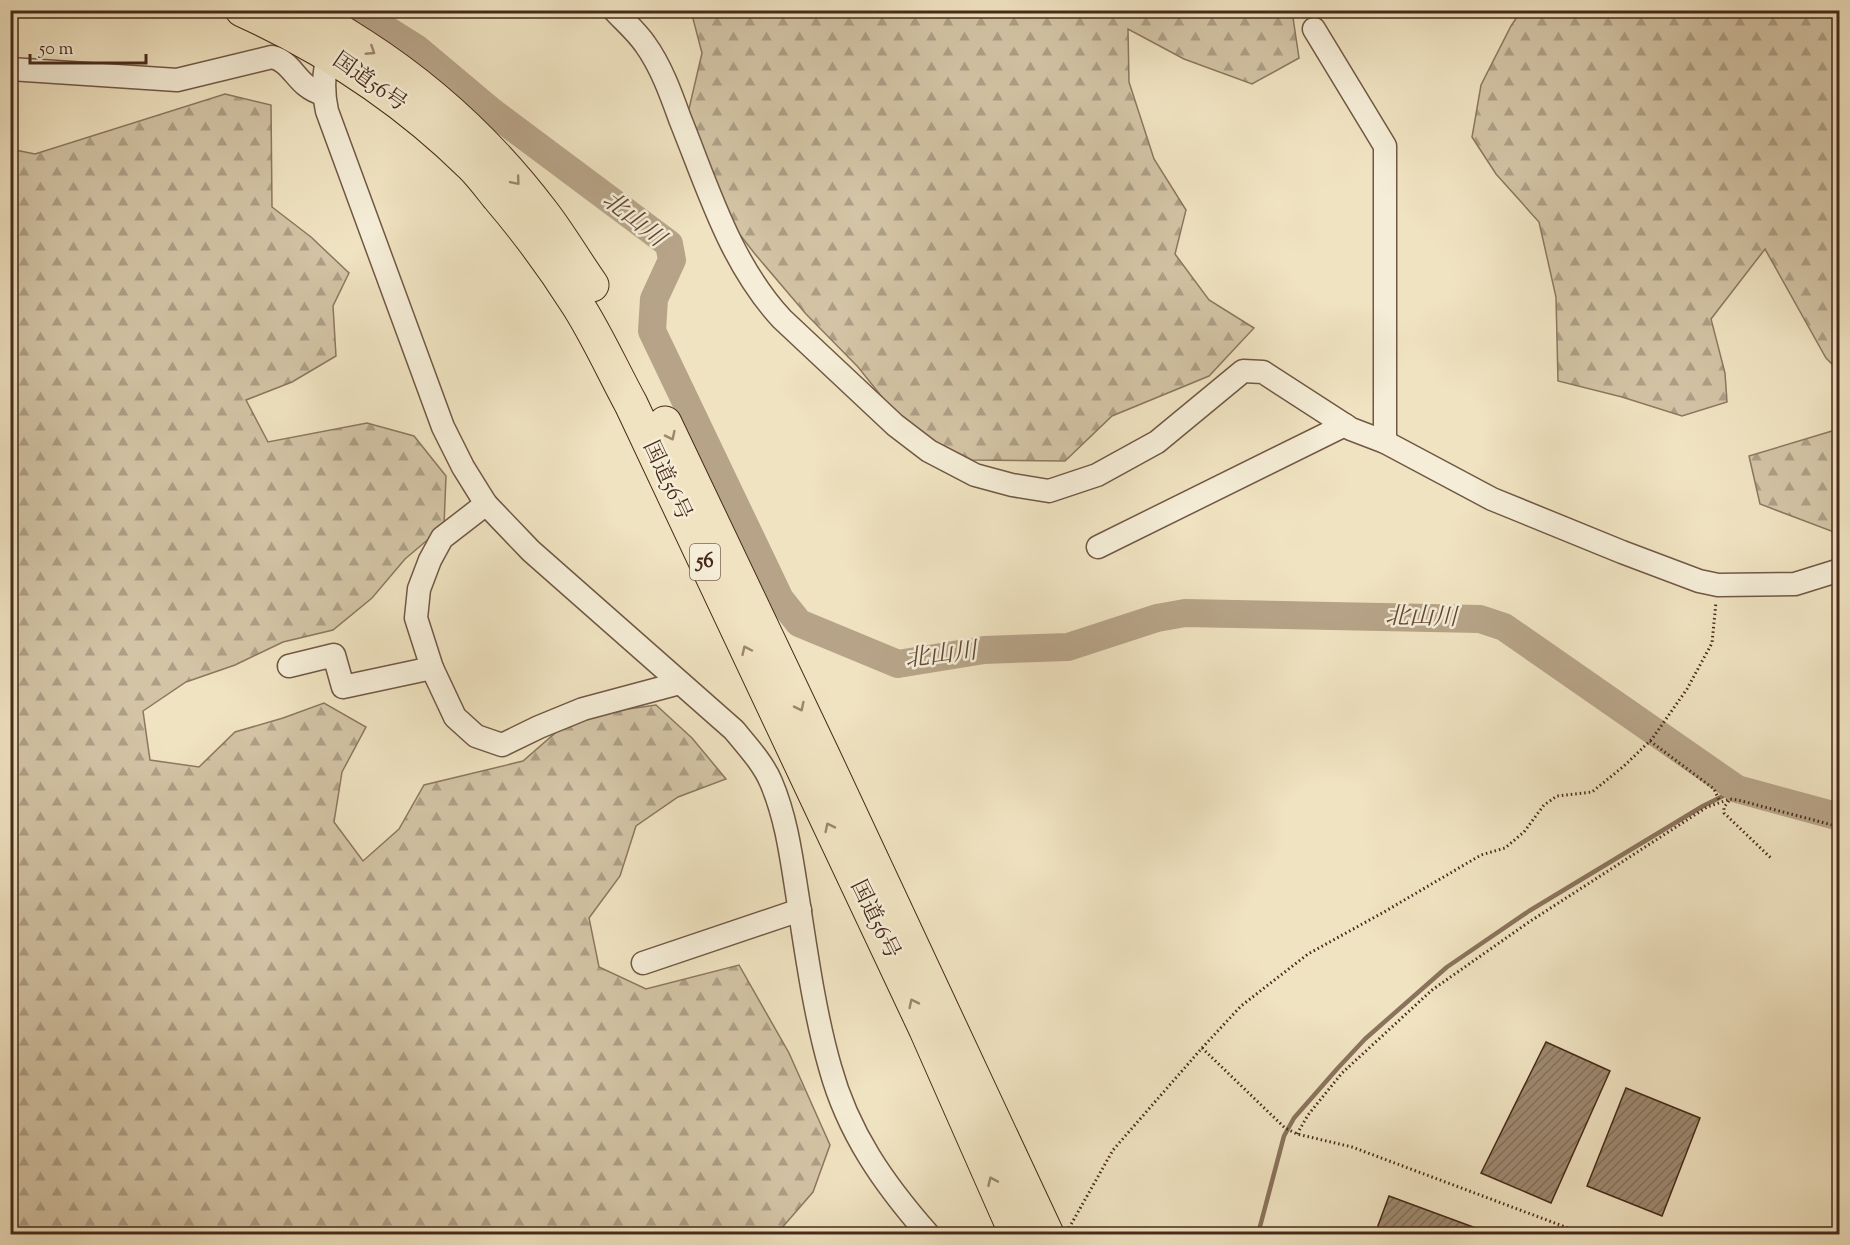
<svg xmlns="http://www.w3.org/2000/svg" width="1850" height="1245" viewBox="0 0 1850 1245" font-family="'Sorts Mill Goudy','Noto Serif JP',serif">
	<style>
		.forest { fill: url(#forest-firs); stroke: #8d7760; stroke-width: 1.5 }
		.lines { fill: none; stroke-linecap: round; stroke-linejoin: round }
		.stream { stroke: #8a735c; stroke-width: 4.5 }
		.river { stroke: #b7a488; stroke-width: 28 }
		.building { fill: url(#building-hatch); stroke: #472a1a; stroke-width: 1.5 }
		.minor-casing { stroke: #715844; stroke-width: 25 }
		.highway-casing { stroke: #472a1a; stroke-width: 35 }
		.path { stroke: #472a1a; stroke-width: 3; stroke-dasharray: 1.5 3; stroke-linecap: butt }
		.minor { stroke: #f5edd7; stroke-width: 22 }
		.highway { stroke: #f0e3c1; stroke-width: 33 }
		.oneway { stroke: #9c866e }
		.labels { text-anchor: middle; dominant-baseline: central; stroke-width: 5; stroke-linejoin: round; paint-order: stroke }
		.shield { fill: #f5edd7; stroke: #7b6453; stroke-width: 1.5 }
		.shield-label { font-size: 21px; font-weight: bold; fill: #472a1a }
		.street-label { font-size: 22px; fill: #472a1a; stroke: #f5edd7 }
		.water-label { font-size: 24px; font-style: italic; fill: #634836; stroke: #f5edd7 }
	</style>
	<defs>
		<pattern id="forest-firs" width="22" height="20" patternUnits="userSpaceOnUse" patternTransform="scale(1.5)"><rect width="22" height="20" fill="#d3c4a5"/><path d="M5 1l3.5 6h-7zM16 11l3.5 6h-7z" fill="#ad9f86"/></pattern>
		<pattern id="building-hatch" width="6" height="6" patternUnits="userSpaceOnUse" patternTransform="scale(1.5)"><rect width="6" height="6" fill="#9f8a71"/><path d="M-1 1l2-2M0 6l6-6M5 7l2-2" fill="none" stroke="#83715c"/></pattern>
	</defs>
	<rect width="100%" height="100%" fill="#f0e3c1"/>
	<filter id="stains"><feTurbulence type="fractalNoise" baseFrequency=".00333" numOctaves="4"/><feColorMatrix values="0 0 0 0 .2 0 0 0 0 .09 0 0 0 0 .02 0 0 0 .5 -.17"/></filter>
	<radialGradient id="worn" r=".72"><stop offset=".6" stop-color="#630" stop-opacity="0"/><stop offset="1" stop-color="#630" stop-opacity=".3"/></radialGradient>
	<g class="forest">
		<polygon points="691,11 1292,11 1299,58 1252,84 1184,59 1128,29 1129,82 1154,159 1186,210 1175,254 1209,300 1254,328 1209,376 1112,416 1065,461 972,460 906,427 858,367 806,314 755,254 716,204 685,126 702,53"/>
		<polygon points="1521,11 1839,11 1839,371 1826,358 1765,249 1711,319 1725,373 1727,402 1682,416 1622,397 1558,381 1556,297 1539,222 1496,174 1472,137 1481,85 1511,26"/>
		<polygon points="225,94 271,105 272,207 311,237 349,273 333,306 336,356 292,382 246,400 268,442 367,423 414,436 446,476 444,526 405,559 372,598 333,630 283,642 235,665 186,682 143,711 150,760 199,767 235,732 283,718 324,703 366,727 342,772 334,822 363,861 399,829 424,785 523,761 561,728 607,712 656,705 692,738 726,779 678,797 636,826 620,876 589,918 599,967 646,989 739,965 789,1053 830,1145 813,1192 780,1230 779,1234 11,1234 10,149 35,154"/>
		<polygon points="1839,427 1839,534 1760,504 1749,456 1832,431"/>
	</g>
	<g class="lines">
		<polyline class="stream" points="1258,1234 1284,1136 1294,1118 1337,1069 1365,1039 1447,967 1529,911 1703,806 1737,789"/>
		<polyline class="river" points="357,11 416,48 491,111 669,244 672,260 654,299 652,331 780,599 799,623 898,664 984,650 1068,647 1157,618 1185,613 1480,619 1504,627 1737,789 1840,817"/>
	</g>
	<g class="building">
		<polygon points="1546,1042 1610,1071 1551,1203 1481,1173"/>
		<polygon points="1626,1088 1700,1118 1662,1216 1587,1186"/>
		<polygon points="1389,1196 1492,1234 1385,1234 1376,1231"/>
	</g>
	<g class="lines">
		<g class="minor-casing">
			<g id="minor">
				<path d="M614,10C624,21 637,32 645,44C661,66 671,94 680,119C708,188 730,263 782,319L895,425L929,451L975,475L1012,485L1049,491L1097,475L1157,442L1243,371L1263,372L1351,429L1385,442L1492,499L1622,552L1699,581L1718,585L1795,584L1840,570"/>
				<polyline points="1314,29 1385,146 1385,442"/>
				<path d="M331,45C324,66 322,89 327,111L443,427L463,467L486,504L531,551L734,730C747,746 763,763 771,782C786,817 791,855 797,893C806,950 814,1011 830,1067C848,1133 884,1184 928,1234"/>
				<path d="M10,69L177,80L272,57C294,62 296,87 323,94"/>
				<polyline points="486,504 442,538 430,560 419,589 416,618 432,668 455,717 476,736 502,745 539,727 583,709 680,683"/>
				<polyline points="1098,547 1345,425"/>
				<polyline points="289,666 334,655 343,687 432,668"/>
				<polyline points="643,963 800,910"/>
			</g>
		</g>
		<g class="highway-casing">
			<g id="highway">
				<path d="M242,10C328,49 405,100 472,166C481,175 490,187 498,197C527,231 553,266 577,304C597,335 613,371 631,404L926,1030L1016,1234"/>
				<path d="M303,10C324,20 343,33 362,45C432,90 493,147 543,213C560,235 575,261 592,285"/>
				<polyline points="665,423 824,757 1047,1234"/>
			</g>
		</g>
		<g class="path">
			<polyline points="1650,741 1714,789 1720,802"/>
			<polyline points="1729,801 1724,807 1724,813 1772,859"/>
			<polyline points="1202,1048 1285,1128 1297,1134 1352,1147 1584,1234"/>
			<polyline points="1297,1134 1308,1115 1342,1073 1432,990 1529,922 1707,807 1730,799 1738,800 1840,827"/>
			<polyline points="1069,1228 1113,1150 1202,1048 1241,1006 1308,954 1384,912 1481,855 1505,848 1524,832 1544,805 1557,796 1592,792 1624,766 1652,739 1687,689 1712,643 1716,602"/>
			<polyline points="1830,1234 1840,1212"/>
		</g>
		<use href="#minor" class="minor"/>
		<use href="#highway" class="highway"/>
	</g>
	<defs><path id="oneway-chevron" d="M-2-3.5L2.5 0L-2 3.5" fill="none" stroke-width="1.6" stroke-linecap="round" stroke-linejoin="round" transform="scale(1.5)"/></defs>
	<g class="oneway">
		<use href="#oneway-chevron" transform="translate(371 51) rotate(33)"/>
		<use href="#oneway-chevron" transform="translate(516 181) rotate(50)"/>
		<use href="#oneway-chevron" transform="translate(671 436) rotate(64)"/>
		<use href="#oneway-chevron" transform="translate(746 650) rotate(-115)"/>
		<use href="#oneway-chevron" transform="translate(800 707) rotate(64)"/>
		<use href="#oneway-chevron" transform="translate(829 827) rotate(-116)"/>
		<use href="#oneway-chevron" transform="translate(913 1003) rotate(-116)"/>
		<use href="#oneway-chevron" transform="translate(992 1181) rotate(-114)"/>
	</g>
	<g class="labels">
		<rect class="shield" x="690" y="544" width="30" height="36" rx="4.5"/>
		<g class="shield-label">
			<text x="705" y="562">56</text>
		</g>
		<g class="street-label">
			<text transform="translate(369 83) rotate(35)">国道56号</text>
			<text transform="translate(666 481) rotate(65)">国道56号</text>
			<text transform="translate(874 920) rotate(64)">国道56号</text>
		</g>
		<g class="water-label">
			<text transform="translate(633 220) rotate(39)">北山川</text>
			<text transform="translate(1421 618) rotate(1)">北山川</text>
			<text transform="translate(941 656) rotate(-7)">北山川</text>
		</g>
	</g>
	<rect width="1850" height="1245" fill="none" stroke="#f0e3c1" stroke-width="36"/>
	<rect x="12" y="12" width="1826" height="1221" fill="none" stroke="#472a1a" stroke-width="3"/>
	<rect x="18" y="18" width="1814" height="1209" fill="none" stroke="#472a1a" stroke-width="1.5"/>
	<path d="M30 54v9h116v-9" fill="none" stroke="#472a1a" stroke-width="3"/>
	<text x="39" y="54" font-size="18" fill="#472a1a" stroke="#f5edd7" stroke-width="4.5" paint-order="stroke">50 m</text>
	<rect width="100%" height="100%" filter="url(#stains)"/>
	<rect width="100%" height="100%" fill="url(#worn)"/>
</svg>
